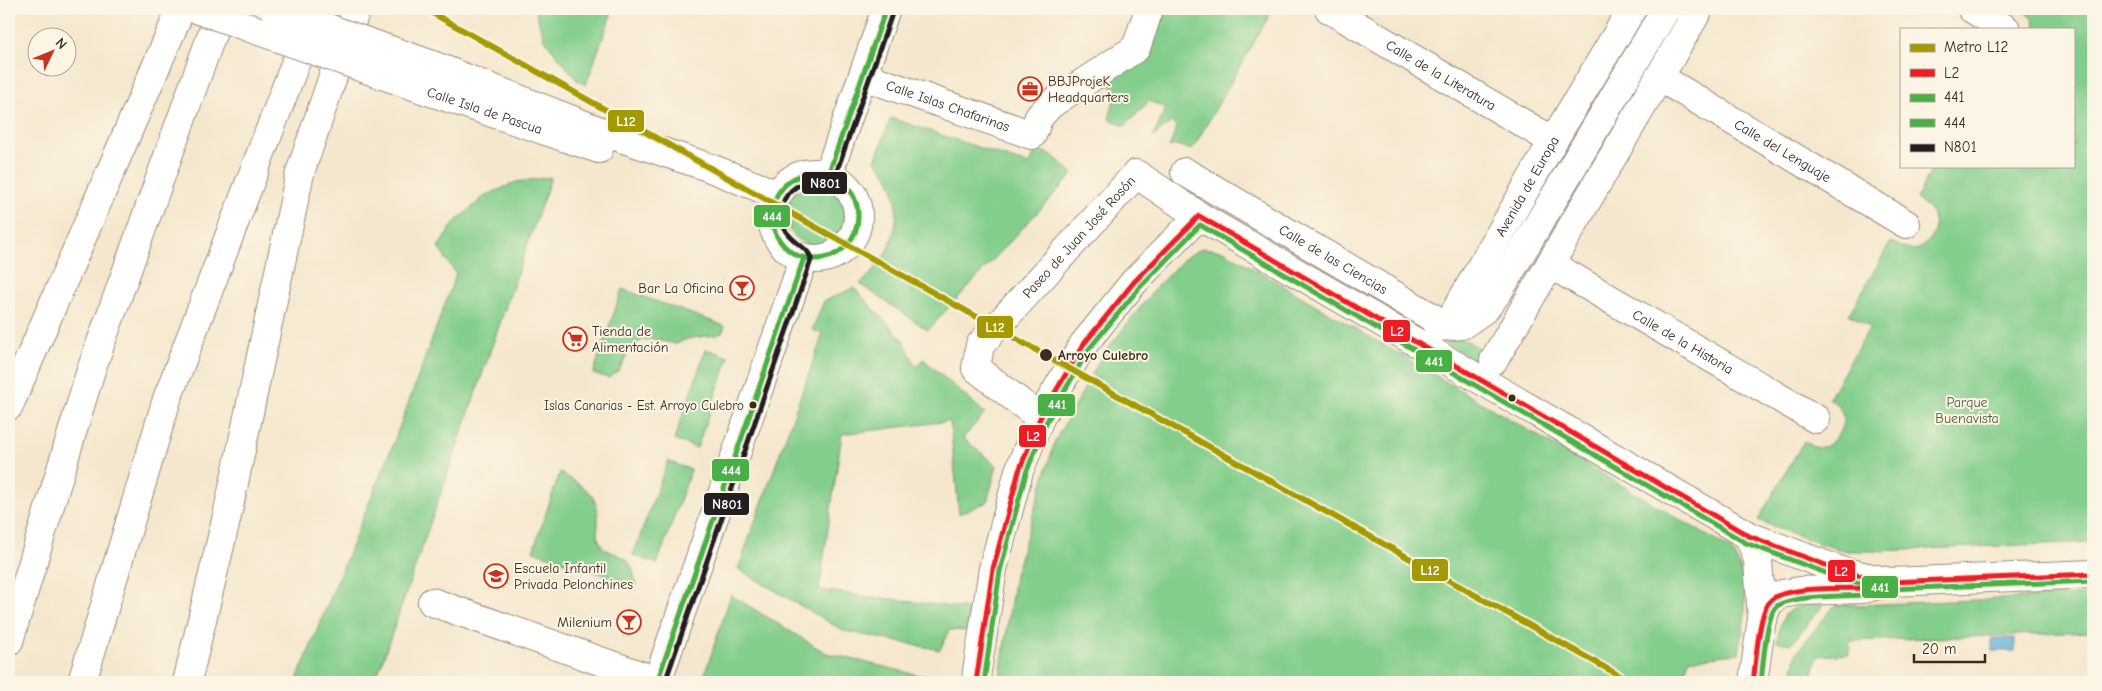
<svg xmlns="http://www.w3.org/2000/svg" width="2102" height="691" viewBox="0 0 2102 691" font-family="'Comic Neue',sans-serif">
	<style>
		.green { fill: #83ce8b; stroke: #5f7c54 }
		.water { fill: #5faed9; stroke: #4d6c7c }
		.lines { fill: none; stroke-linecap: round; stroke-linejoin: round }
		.minor-casing { stroke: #988876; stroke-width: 30 }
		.major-casing { stroke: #988876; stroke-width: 30 }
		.highway-casing { stroke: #988876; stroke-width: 30 }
		.minor { stroke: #fff; stroke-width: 28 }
		.major { stroke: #fff; stroke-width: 28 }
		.highway { stroke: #fff; stroke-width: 28 }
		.major-bridge-casing { stroke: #988876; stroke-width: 30; stroke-linecap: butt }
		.major-bridge { stroke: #fff; stroke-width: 28 }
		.bus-1-casing { stroke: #fcf5e5; stroke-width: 9 }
		.bus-2-casing { stroke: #fcf5e5; stroke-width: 9 }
		.bus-3-casing { stroke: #fcf5e5; stroke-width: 9 }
		.bus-4-casing { stroke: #fcf5e5; stroke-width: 9 }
		.bus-1 { stroke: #ee1c25; stroke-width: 5 }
		.bus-2 { stroke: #49b045; stroke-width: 5 }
		.bus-3 { stroke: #49b045; stroke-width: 5 }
		.bus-4 { stroke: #231f20; stroke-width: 5 }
		.metro-1-casing { stroke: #fcf5e5; stroke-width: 10 }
		.metro-1 { stroke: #a49a00; stroke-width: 6 }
		.stop-dot { fill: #3b2a1e; stroke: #fcf5e5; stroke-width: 2 }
		.labels { text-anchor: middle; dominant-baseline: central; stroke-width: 4; stroke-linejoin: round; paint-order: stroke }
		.bus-label { font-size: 13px; fill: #3b2a1e; stroke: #fcf5e5; text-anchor: end }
		.street-label { font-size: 14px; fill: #3b2a1e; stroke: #fcf5e5 }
		.poi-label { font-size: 14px; fill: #3b2a1e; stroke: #fcf5e5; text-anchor: start }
		.stop-label { font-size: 14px; font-weight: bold; fill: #3b2a1e; stroke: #fcf5e5; text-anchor: start }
		.park-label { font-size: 14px; fill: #515b3f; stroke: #fcf5e5 }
		.line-badge { stroke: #fcf5e5; stroke-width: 2 }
		.badge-label { font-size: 14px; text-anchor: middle; font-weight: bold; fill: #fff }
	</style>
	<rect width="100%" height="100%" fill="#fcf5e5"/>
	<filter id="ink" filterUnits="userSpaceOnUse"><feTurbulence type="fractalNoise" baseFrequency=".02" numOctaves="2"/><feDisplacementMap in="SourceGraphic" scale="10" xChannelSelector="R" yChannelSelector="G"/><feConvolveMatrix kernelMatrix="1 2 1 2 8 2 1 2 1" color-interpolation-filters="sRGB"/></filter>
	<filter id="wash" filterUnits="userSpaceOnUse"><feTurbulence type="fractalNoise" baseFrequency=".0096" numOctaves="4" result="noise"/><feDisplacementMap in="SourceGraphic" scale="20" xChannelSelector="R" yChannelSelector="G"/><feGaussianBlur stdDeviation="1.12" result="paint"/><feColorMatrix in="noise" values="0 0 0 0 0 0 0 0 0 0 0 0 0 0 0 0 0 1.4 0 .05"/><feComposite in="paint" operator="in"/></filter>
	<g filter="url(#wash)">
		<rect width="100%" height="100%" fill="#f5e7cd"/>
		<g class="green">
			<polygon points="535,9 613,9 586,85 577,80 544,39"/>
			<polygon points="1159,9 1273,9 1192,150 1176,145 1169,147 1177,127 1171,122 1153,137 1166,108 1149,101 1125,126 1109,119 1117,88 1102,83"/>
			<polygon points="1679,9 1685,9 1617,126 1613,123"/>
			<path d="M2021,9H2093V542L1878,551H1847L1817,543L1758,520L1804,441C1809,445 1815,449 1822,447C1834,445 1844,428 1843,417C1841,408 1835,403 1829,398L1870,327L1849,314L1891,242C1898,245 1905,250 1913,250C1919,250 1922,246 1926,243C1943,229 1933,207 1916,199L1934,166H2073V29H2036L2033,19Z"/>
			<path d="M891,118L1030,165L1036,149L1052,155L1073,174L928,330L860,284C889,260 906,220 891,183C888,175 881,167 875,161Z"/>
			<polygon points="551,177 375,682 296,682 394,442 456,274 438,247 455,222 485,196 516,182"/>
			<circle cx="816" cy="215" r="30"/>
			<path d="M1203,248L1224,251L1730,549C1751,577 1746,619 1739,653L1689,660L1681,682H999L1015,575L1055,441L1104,353L1159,284L1186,257Z"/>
			<polygon points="854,288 904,341 916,367 923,359 985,413 963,438 997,466 987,502 959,514 950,421 842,434 819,590 969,609 966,631 949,630 940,650 844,631 738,569 823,334 812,330 824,301"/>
			<path d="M622,289L725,326L722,333C705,339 693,334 676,344L652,339L642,340L631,348L619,370L609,378L593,374Z"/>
			<path d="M1460,339C1474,342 1485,351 1484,366L1444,342Z"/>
			<polygon points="706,349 729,357 697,448 674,440"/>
			<polygon points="668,461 691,470 657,564 633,555"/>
			<path d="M560,472C585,490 599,490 598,525C597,531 597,539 601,544C606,553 617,553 624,558C633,563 635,577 636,586L533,551Z"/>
			<polygon points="731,595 826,653 939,680 939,682 702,682"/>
			<polygon points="2093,595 2093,632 1850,641 1849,654 1818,656 1810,682 1790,682 1797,652 1834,606"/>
			<path d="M1824,604L1791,644L1777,642C1782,606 1790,607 1824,604Z"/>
		</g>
		<rect class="water" x="1992" y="638" width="23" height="13"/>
	</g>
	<g filter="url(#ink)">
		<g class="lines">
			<g class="minor-casing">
				<g id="minor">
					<path id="s1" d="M1329,9L1553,141"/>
					<polyline points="1972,9 2006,29"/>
					<path id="s2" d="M863,76L1032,135L1039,117L1051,104L1136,48L1149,9"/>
					<path id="s3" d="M1659,77L1906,224"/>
					<path id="s4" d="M1185,172L1447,326L1553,141L1632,9"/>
					<circle cx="815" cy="216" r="43"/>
					<polyline points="828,175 886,9"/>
					<path id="s5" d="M1550,264L1816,419"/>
					<polyline points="1438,327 1462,325 1485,309 1498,292 1666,9"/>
					<polyline points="1494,360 1699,9"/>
					<path id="s6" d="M1040,418L976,368L980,345L1136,174L1199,216L1749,536L1844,572L1890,582"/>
					<polyline points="1749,536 1758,560 1762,619 1753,682"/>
					<polyline points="432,602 657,681"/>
					<polyline points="1762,619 1769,602 1782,594 1800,591 1863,589 1890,582 2093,574"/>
					<polyline points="657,682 804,258"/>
					<polyline points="976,682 977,671 993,569 1019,471 1040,418 1083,345 1134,282 1199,216"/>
				</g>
			</g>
			<g class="major-casing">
				<g id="major">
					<polyline points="435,66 600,131 708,167 778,195"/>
					<path id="s7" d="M428,91L599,149"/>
				</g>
			</g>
			<g class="highway-casing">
				<g id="highway">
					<polyline points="9,406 181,9"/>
					<polyline points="9,641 91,370 221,9"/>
					<polyline points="82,682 167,399 316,9"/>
					<polyline points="187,682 227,516 300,173 356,9"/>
				</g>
			</g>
			<use href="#minor" class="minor"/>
			<use href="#major" class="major"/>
			<use href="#highway" class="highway"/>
			<g class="major-bridge-casing">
				<g id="major-bridge">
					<polyline points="197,9 428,91"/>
					<polyline points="274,9 435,66"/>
				</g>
			</g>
			<use href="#major-bridge" class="major-bridge"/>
			<g class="bus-1-casing">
				<g id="bus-1">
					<polyline points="976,682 993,569 1019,471 1040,418 1083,345 1134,282 1199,216 1749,536 1844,572 1890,582 2093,574"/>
					<path d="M1753,682C1756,664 1758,616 1769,602C1782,585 1846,589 1867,588"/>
				</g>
			</g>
			<g class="bus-2-casing">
				<g id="bus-2">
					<polyline points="984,682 1000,571 1026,473 1047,421 1089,349 1140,287 1200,225 1746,543 1842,579 1889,589 2093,581"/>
					<path d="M1761,682C1763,667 1766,616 1776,607C1788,595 1849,596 1867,595"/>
				</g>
			</g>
			<g class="bus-3-casing">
				<g id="bus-3">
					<circle cx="815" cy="216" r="43"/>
					<polyline points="828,175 886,9"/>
					<polyline points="657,682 804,258"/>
				</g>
			</g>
			<g class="bus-4-casing">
				<path id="bus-4" d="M665,682L811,260C811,245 777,240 781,210C783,195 797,182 812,182C820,182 829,185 834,179L893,11"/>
			</g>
			<use href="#bus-1" class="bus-1"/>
			<use href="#bus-2" class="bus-2"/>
			<use href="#bus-3" class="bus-3"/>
			<use href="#bus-4" class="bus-4"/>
			<g class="metro-1-casing">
				<polyline id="metro-1" points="425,9 1631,682"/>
			</g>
			<use href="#metro-1" class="metro-1"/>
		</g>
	</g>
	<defs>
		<g id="office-ring" transform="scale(1.25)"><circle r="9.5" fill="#fcf5e5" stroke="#c8321e" stroke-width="1.5"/><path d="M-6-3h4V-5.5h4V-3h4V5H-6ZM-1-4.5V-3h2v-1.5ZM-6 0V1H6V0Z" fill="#c8321e"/></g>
		<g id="bar-ring" transform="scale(1.25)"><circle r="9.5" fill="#fcf5e5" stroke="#c8321e" stroke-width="1.5"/><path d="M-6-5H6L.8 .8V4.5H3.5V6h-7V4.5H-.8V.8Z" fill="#c8321e"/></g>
		<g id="supermarket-ring" transform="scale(1.25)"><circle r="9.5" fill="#fcf5e5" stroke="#c8321e" stroke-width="1.5"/><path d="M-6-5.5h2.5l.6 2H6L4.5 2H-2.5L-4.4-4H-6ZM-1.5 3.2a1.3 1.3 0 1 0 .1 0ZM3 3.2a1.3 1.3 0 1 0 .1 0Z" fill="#c8321e"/></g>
		<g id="school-ring" transform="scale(1.25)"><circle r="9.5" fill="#fcf5e5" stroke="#c8321e" stroke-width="1.5"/><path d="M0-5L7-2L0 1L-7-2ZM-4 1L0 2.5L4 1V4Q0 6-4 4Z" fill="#c8321e"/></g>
	</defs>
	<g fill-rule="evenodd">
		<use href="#office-ring" x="1030" y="89"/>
		<use href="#bar-ring" x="742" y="288"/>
		<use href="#supermarket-ring" x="575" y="339"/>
		<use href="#school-ring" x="496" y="576"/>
		<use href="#bar-ring" x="629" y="622"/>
	</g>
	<g class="stop-dot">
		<circle cx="1046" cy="355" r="7"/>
		<circle cx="1512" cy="398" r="4.5"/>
		<circle cx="753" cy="405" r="4.5"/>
	</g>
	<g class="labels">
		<g class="bus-label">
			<text x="744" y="405">Islas Canarias - Est. Arroyo Culebro</text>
		</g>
		<g class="street-label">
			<text stroke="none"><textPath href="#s1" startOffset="130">Calle de la Literatura</textPath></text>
			<text stroke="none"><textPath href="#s2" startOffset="90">Calle Islas Chafarinas</textPath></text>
			<text stroke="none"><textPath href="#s7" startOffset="60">Calle Isla de Pascua</textPath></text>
			<text stroke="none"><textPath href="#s3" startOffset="144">Calle del Lenguaje</textPath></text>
			<text stroke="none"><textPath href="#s4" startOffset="465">Avenida de Europa</textPath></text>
			<text stroke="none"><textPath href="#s6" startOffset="251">Paseo de Juan José Rosón</textPath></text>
			<text stroke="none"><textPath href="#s4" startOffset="172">Calle de las Ciencias</textPath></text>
			<text stroke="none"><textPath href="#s5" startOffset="154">Calle de la Historia</textPath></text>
		</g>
		<g class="poi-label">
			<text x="1048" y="81">BBJProjeK<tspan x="1048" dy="16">Headquarters</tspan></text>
			<text x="724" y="288" text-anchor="end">Bar La Oficina</text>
			<text x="592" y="331">Tienda de<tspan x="592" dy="16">Alimentación</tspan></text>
			<text x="514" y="568">Escuela Infantil<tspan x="514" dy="16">Privada Pelonchines</tspan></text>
			<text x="612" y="622" text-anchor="end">Milenium</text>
		</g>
		<g class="stop-label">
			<text x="1058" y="355">Arroyo Culebro</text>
		</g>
		<g class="park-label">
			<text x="1967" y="402">Parque<tspan x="1967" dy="16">Buenavista</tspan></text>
		</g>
	</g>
	<g class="line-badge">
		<rect x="607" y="109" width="38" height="24" rx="5" fill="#a49a00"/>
		<rect x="801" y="171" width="47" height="24" rx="5" fill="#231f20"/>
		<rect x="753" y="204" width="38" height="24" rx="5" fill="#49b045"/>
		<rect x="976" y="315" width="38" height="24" rx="5" fill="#a49a00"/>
		<rect x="1382" y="319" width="29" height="24" rx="5" fill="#ee1c25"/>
		<rect x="1415" y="349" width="38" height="24" rx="5" fill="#49b045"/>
		<rect x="1037" y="393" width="39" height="24" rx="5" fill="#49b045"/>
		<rect x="1018" y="424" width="29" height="24" rx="5" fill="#ee1c25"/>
		<rect x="711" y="458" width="39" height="24" rx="5" fill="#49b045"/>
		<rect x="703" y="492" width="47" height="24" rx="5" fill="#231f20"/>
		<rect x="1411" y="558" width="38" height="24" rx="5" fill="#a49a00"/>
		<rect x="1827" y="559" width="29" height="24" rx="5" fill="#ee1c25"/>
		<rect x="1861" y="575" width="38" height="24" rx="5" fill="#49b045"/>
	</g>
	<g class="badge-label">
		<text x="626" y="126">L12</text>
		<text x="825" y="188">N801</text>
		<text x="772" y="221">444</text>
		<text x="995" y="332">L12</text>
		<text x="1397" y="336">L2</text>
		<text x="1434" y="366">441</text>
		<text x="1057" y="409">441</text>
		<text x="1033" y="441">L2</text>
		<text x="731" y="475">444</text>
		<text x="727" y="509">N801</text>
		<text x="1430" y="575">L12</text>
		<text x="1841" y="576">L2</text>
		<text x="1880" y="592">441</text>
	</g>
	<rect width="2102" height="691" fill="none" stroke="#fcf5e5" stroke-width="30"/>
	<rect x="1900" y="28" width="175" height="140" fill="#fcf5e5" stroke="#afa495"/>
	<rect x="1910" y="44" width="25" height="8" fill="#a49a00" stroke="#afa495"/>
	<text x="1944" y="52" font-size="15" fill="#3b2a1e">Metro L12</text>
	<rect x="1910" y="69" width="25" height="8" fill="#ee1c25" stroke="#afa495"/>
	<text x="1944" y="78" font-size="15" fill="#3b2a1e">L2</text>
	<rect x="1910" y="94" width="25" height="8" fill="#49b045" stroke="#afa495"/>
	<text x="1944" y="102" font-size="15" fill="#3b2a1e">441</text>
	<rect x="1910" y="119" width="25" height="8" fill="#49b045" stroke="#afa495"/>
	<text x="1944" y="128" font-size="15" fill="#3b2a1e">444</text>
	<rect x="1910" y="144" width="25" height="8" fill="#231f20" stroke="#afa495"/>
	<text x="1944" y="152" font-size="15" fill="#3b2a1e">N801</text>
	<g transform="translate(52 52) rotate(47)"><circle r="24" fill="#fcf5e5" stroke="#afa495"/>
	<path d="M0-4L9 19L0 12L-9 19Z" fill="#c8321e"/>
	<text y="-8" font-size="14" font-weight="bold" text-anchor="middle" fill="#3b2a1e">N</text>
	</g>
	<path d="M1914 654v8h71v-8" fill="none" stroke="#3b2a1e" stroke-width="2.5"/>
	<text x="1922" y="654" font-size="15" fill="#3b2a1e" stroke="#fcf5e5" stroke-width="4" paint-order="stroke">20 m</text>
</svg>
